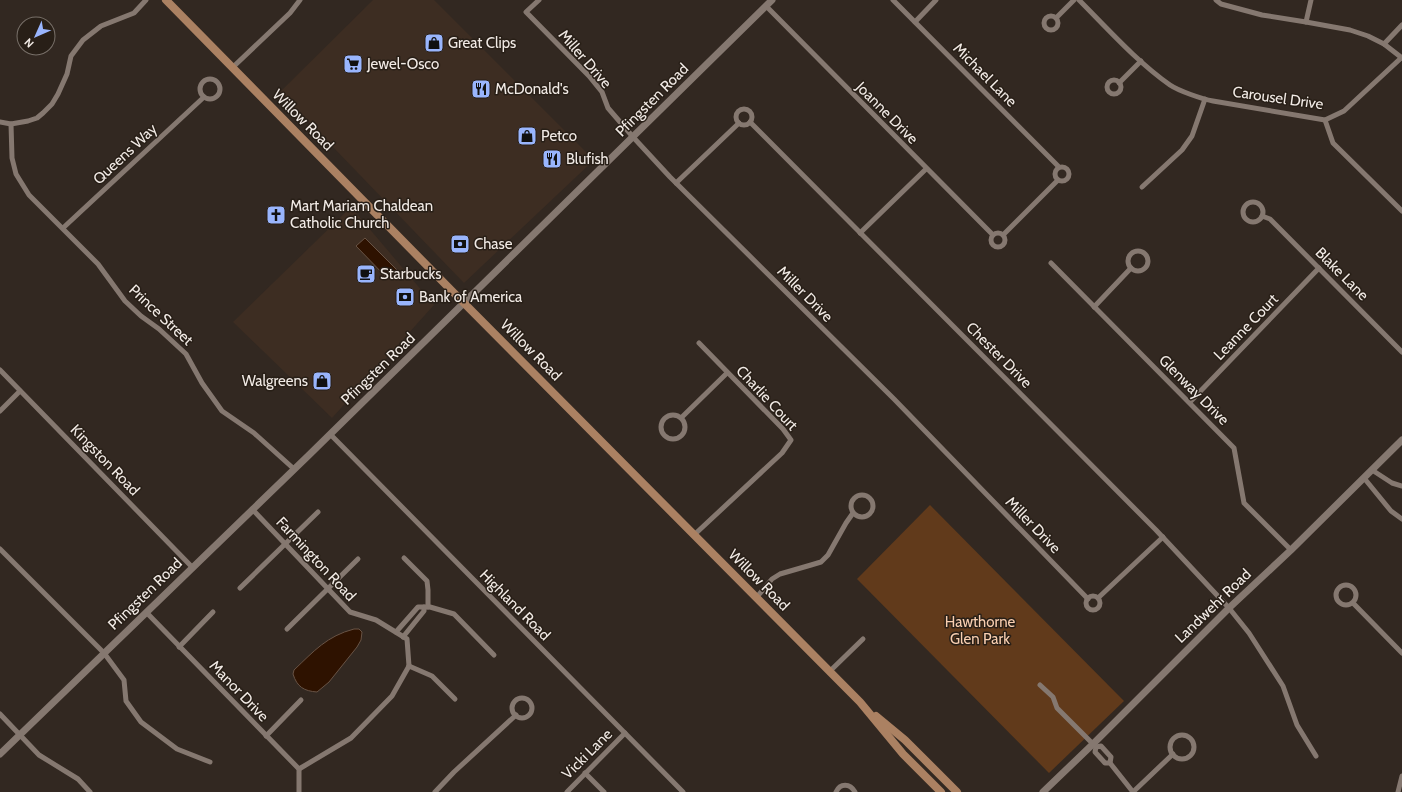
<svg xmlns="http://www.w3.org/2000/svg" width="1402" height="792" viewBox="0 0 1402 792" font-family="Cabin,sans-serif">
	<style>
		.built { fill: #3d2d22 }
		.green { fill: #613a1b }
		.water { fill: #2e1200; stroke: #685345 }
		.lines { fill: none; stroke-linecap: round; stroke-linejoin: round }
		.minor { stroke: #857870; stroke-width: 5 }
		.secondary { stroke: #857870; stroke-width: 7 }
		.primary { stroke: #ab8162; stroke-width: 8 }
		.labels { text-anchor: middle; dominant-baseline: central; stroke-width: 3; stroke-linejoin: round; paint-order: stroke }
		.poi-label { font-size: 15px; fill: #f1eae5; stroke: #281f17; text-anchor: start }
		.street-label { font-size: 15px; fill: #f1eae5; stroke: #281f17 }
		.park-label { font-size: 15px; fill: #f8ceb0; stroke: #281f17 }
	</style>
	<rect width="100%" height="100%" fill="#322821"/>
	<g class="built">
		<polygon points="373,0 434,0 594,160 464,283 280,92"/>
		<polygon points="351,207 434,305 332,418 233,322"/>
	</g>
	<polygon class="green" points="930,505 1124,701 1049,773 857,579"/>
	<g class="water">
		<polygon points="365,238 397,270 388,279 356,246"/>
		<path d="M354,629H359L362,632L361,640L357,647L329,682L317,692C304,691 297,687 293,674L294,670C314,651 327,636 354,629Z"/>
	</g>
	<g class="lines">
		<g class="minor">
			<polyline points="539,0 526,12 589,76 602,92 608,108 633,137 670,177 894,399 1088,599"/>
			<polyline points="893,0 1059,167"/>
			<path d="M1079,0C1107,28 1137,62 1170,85C1179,91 1202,99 1213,101L1325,120L1344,111L1401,58"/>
			<polyline points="1216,0 1221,4 1262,15 1306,22 1350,30 1368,36 1384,44 1402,58"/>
			<polyline points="766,6 993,235"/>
			<circle cx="1051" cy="23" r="7"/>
			<polyline points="1056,18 1074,0"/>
			<polyline points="915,22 936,0"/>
			<polyline points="1306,22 1311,0"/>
			<polyline points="1384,44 1402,25"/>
			<polyline points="232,68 290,13 300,0"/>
			<circle cx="210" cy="89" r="10"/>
			<circle cx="1114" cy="87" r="7"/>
			<polyline points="1119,83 1141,61"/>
			<circle cx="744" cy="117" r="8"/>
			<polyline points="1325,120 1333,143 1402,211"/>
			<polyline points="0,122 11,124 28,121 37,118 43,113 52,104 58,94 67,74 71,56 83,40 101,26 134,13 146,0"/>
			<polyline points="750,122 1156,530 1229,608 1249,633 1283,686 1297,725 1316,756"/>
			<polyline points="11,124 12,158 16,174 29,195 98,264 125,301 141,316 159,329 186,354 202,383 222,411 254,433 294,469"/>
			<circle cx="1062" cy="174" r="7"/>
			<polyline points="676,183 739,123"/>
			<polyline points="1142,187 1182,150 1192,136 1205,99"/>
			<circle cx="1253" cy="212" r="10"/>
			<polyline points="1262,216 1270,219 1402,352"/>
			<polyline points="63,228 204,97"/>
			<circle cx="998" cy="240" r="7"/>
			<polyline points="860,233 926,169"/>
			<polyline points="1003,235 1058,180"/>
			<circle cx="1138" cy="261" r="10"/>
			<polyline points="1051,263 1234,448 1244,503 1291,550"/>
			<polyline points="1094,307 1131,268"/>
			<polyline points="0,370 192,567"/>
			<polyline points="1190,402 1319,268"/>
			<polyline points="0,411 20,391"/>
			<circle cx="673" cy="427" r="12"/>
			<polyline points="681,418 727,373"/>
			<polyline points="330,434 683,792"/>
			<polyline points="1372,470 1392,483 1402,486"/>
			<polyline points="1364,478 1391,511 1402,519"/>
			<circle cx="862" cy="506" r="11"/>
			<polyline points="252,509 350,612 376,620 407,639 409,666"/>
			<polyline points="694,535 782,453 791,440 783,429 699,343"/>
			<polyline points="0,549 104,653 124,680 126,701 141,722 177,749 210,762"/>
			<polyline points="404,558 427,581 428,590 428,607"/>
			<circle cx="1346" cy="595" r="10"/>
			<polyline points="240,588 318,512"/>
			<circle cx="1093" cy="603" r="7"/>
			<polyline points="756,598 772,579 780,574 811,565 821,562 828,555 846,523 853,513"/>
			<polyline points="1098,598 1163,537"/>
			<polyline points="1353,603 1402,653"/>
			<polyline points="146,612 299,769 299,792"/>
			<polyline points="287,629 358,559"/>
			<polyline points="396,632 418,607 430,607 454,614 494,655"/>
			<polyline points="403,637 424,611 424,607"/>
			<polyline points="179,647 213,612"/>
			<polyline points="409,666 432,676 455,699"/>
			<polyline points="829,672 863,639"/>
			<polyline points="1040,685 1053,697 1057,708 1096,747 1095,752 1105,763 1110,763 1133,792"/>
			<circle cx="522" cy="708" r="10"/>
			<polyline points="0,714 39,755 78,779 90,792"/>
			<circle cx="1182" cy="747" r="12"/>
			<polyline points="266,736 301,700"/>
			<polyline points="1096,747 1101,746 1111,757 1110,763"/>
			<polyline points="299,769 351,738 392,696 409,666"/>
			<polyline points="585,773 604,792"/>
			<polyline points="435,792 454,772 516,715"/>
			<polyline points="567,792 625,733"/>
			<path d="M836,792C840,783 850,783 855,792"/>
			<polyline points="1133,792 1173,754"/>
			<polyline points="1398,792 1402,776"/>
		</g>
		<g class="secondary">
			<polyline points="0,754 309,455 772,0"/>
			<polyline points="1043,792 1093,744 1229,608 1291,550 1402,440"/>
		</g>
		<g class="primary">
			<polyline points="166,0 452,291 860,702 903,754 941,792"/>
			<polyline points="876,716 905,740 957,792"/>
		</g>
	</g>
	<defs>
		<g id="shop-square" transform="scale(1)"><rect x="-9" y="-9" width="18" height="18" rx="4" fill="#99b5fd" stroke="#281f17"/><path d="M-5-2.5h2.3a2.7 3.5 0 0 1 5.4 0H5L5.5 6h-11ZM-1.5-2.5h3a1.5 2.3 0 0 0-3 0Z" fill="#111"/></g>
		<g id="supermarket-square" transform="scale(1)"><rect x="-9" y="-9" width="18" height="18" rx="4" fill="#99b5fd" stroke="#281f17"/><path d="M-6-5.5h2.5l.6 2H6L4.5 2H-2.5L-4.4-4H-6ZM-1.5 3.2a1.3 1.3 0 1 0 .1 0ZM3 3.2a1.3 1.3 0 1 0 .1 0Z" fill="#111"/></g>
		<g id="restaurant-square" transform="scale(1)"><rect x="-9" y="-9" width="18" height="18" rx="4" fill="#99b5fd" stroke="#281f17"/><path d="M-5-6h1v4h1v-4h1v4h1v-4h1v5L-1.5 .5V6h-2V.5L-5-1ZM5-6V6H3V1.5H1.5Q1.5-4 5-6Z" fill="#111"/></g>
		<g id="church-square" transform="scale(1)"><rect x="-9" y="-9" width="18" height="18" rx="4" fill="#99b5fd" stroke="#281f17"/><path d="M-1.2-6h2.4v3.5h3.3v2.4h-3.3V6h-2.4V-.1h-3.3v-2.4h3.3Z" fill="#111"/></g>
		<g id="bank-square" transform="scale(1)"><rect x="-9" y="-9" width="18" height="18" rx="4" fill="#99b5fd" stroke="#281f17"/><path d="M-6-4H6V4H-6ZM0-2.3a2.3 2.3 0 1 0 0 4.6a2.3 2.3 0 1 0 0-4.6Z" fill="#111"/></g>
		<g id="cafe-square" transform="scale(1)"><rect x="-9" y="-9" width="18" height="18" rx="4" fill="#99b5fd" stroke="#281f17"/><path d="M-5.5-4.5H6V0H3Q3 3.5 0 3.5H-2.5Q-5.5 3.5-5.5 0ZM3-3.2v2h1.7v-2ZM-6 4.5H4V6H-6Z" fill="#111"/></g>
	</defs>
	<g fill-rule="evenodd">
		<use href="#shop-square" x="434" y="43"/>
		<use href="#supermarket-square" x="353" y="64"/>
		<use href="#restaurant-square" x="481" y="89"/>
		<use href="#shop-square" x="527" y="136"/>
		<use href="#restaurant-square" x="552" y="159"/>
		<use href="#church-square" x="276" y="215"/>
		<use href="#bank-square" x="460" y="244"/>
		<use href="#cafe-square" x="366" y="274"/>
		<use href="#bank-square" x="405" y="297"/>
		<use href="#shop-square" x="322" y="381"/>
	</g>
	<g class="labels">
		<g class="poi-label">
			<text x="448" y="43">Great Clips</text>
			<text x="367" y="64">Jewel-Osco</text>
			<text x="495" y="89">McDonald's</text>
			<text x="541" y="136">Petco</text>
			<text x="566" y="159">Blufish</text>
			<text x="290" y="206">Mart Mariam Chaldean<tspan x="290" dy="17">Catholic Church</tspan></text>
			<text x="474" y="244">Chase</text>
			<text x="380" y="274">Starbucks</text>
			<text x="419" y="297">Bank of America</text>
			<text x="308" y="381" text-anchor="end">Walgreens</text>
		</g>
		<g class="street-label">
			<text transform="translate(585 59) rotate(49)">Miller Drive</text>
			<text transform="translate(985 75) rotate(45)">Michael Lane</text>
			<text transform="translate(1278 98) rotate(8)">Carousel Drive</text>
			<text transform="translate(652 100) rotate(-45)">Pfingsten Road</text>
			<text transform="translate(887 113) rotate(45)">Joanne Drive</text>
			<text transform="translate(303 120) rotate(45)">Willow Road</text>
			<text transform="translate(125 154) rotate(-43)">Queens Way</text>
			<text transform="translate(1342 274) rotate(45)">Blake Lane</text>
			<text transform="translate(805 294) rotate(45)">Miller Drive</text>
			<text transform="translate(161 315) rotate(43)">Prince Street</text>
			<text transform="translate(1246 327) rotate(-46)">Leanne Court</text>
			<text transform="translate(531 350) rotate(45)">Willow Road</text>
			<text transform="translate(999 355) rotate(45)">Chester Drive</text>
			<text transform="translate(378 369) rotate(-44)">Pfingsten Road</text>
			<text transform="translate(1194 390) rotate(45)">Glenway Drive</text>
			<text transform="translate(767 398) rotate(47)">Charlie Court</text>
			<text transform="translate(105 460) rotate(46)">Kingston Road</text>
			<text transform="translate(1033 525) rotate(46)">Miller Drive</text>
			<text transform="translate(316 559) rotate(47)">Farmington Road</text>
			<text transform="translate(759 580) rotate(45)">Willow Road</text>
			<text transform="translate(145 594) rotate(-44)">Pfingsten Road</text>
			<text transform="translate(515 605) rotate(45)">Highland Road</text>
			<text transform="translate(1213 606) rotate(-44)">Landwehr Road</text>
			<text transform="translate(239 691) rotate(46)">Manor Drive</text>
			<text transform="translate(587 754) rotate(-45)">Vicki Lane</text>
		</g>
		<g class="park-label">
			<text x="980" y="622">Hawthorne<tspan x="980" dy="17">Glen Park</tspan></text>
		</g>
	</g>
	<g transform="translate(36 36) rotate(225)"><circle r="19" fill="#281f17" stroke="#787069"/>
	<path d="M0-3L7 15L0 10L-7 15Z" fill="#99b5fd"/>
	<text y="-6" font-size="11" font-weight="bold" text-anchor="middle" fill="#f1eae5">N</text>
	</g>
</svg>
